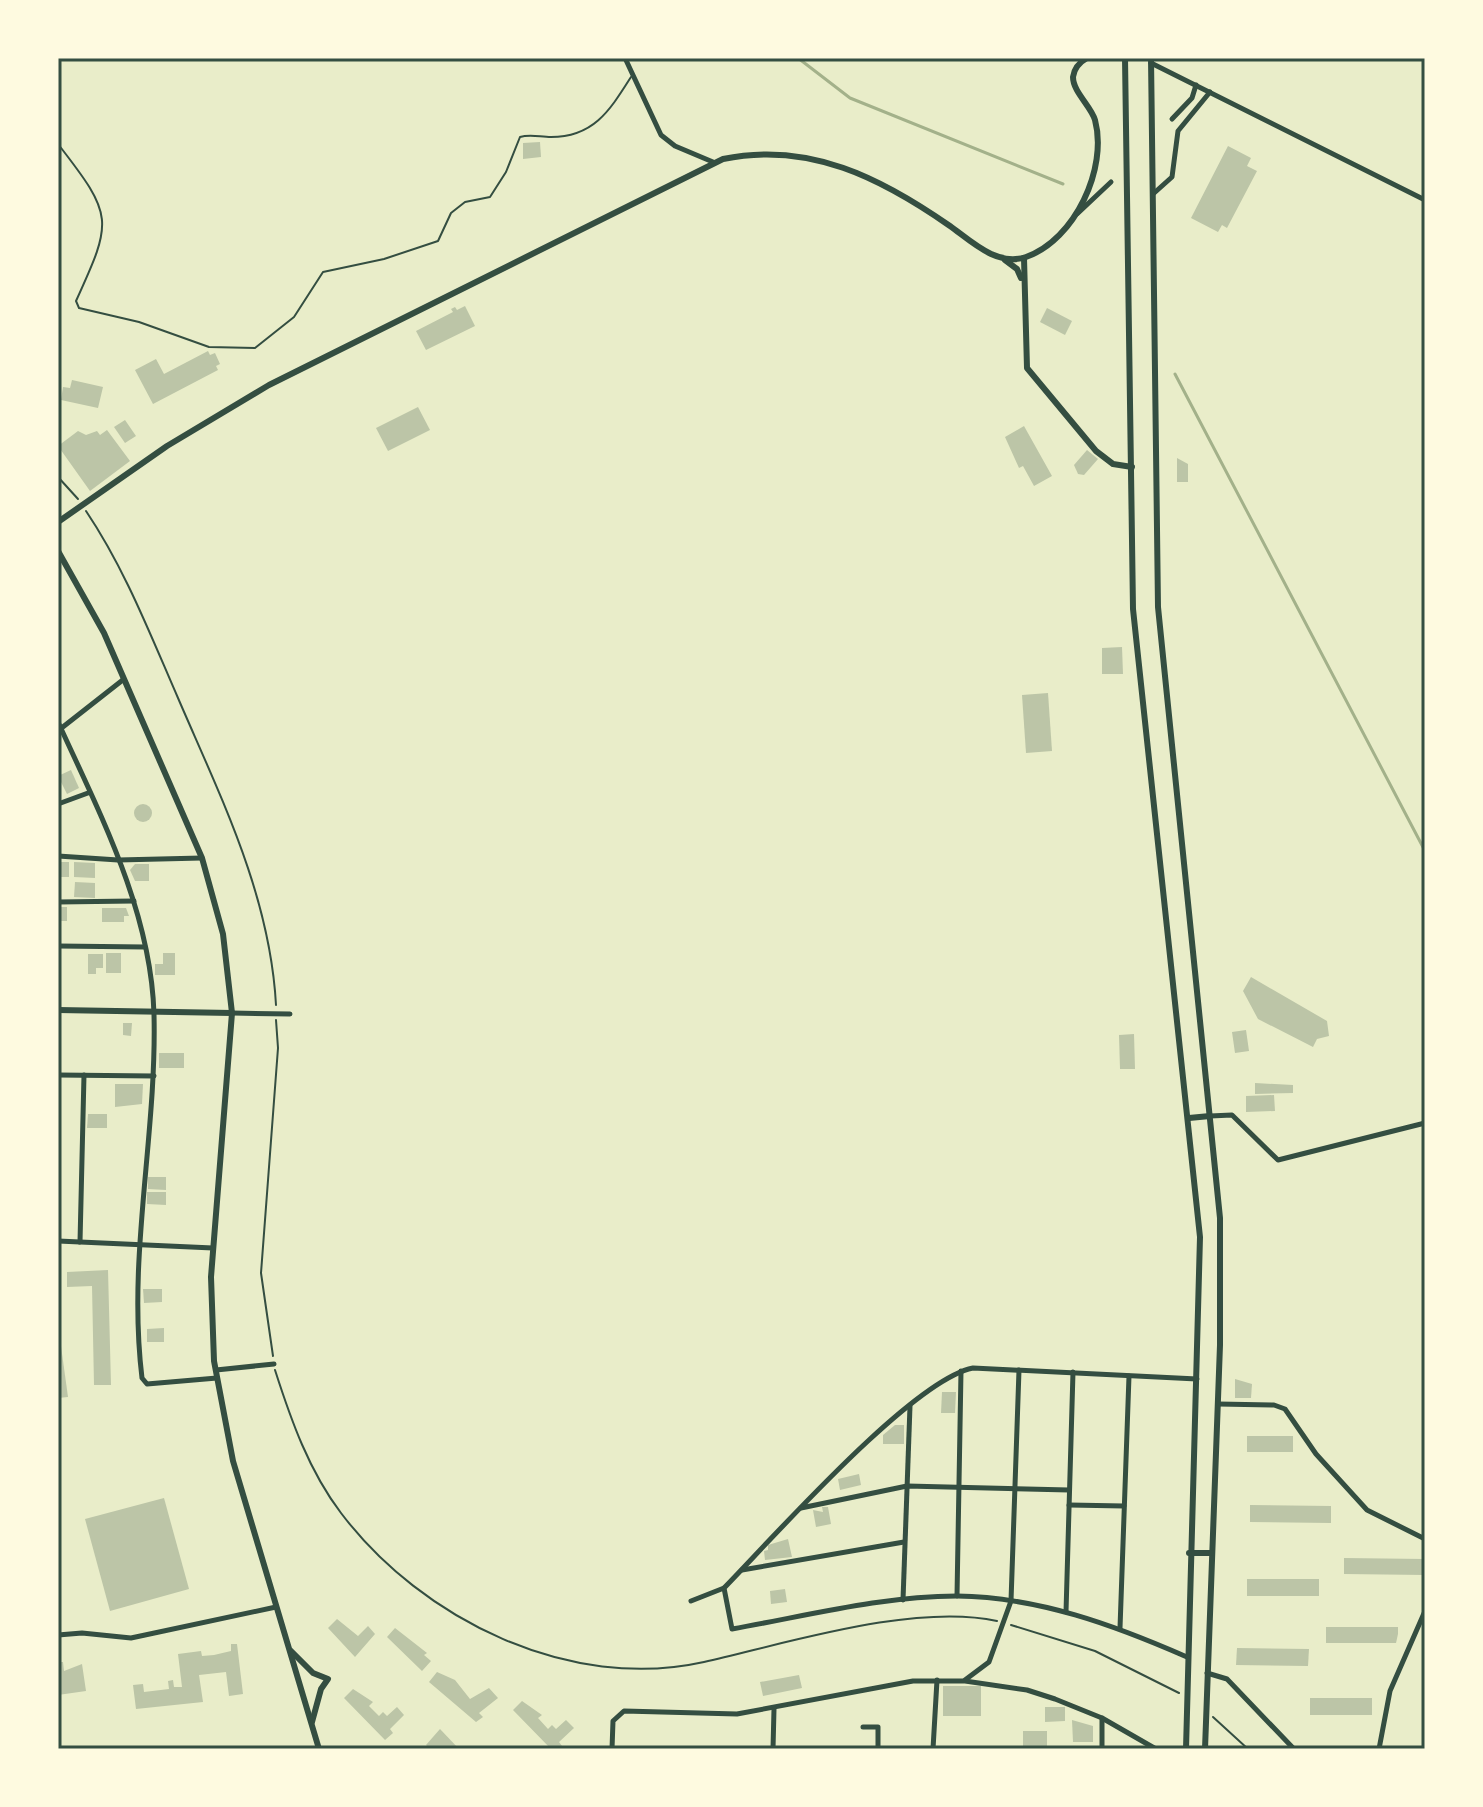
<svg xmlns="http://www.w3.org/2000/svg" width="1483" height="1807" viewBox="0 0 1483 1807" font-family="Manrope,sans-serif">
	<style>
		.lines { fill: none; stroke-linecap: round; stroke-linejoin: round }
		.stream { stroke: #a3b18a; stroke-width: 3 }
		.building { fill: #bcc5a7 }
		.path { stroke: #344e41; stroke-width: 2 }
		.service { stroke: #344e41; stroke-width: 2 }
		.minor { stroke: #344e41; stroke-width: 5 }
		.tertiary { stroke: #344e41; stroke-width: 6 }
		.neatline { fill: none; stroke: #344e41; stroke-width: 3 }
	</style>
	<rect width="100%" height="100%" fill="#e9edc9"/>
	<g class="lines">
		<g class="stream">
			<polyline points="798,58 850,98 1063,184"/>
			<polyline points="1175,374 1425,851"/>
		</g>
	</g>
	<g class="building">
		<polygon points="540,142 541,157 523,159 523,143"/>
		<polygon points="1228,146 1251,158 1247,166 1257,171 1227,228 1222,225 1218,232 1191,218"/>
		<polygon points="465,306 475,326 426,350 416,331 453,312 451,309 455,307 457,310"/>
		<polygon points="1047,308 1072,321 1065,335 1040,322"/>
		<polygon points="208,351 210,355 215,353 220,364 216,366 218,370 153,404 135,370 156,359 164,374"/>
		<polygon points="72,380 103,387 98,408 61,400 63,387 70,388"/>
		<polygon points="418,407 430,430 388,451 376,428"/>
		<polygon points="125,420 136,436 125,443 114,427"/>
		<polygon points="1024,426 1052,476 1034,486 1023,466 1019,468 1005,437"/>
		<polygon points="107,430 130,461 90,491 58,446 78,431 86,435 97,431 100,435"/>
		<polygon points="1087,450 1098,459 1084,475 1078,474 1074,465"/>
		<polygon points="1177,458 1188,464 1188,482 1177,482"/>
		<polygon points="1122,647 1123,674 1102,674 1102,648"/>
		<polygon points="1048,693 1052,751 1026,753 1022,695"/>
		<polygon points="71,770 79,788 67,794 58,776"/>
		<circle cx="143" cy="813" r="9"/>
		<rect x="58" y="862" width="11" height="15"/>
		<polygon points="74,862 95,863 95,878 74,877"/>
		<polygon points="135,864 149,864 149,881 135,881 130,870"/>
		<polygon points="75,882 95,883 95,898 74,897"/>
		<rect x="58" y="907" width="9" height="14"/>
		<polygon points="102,908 126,908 129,916 124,916 124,922 102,922"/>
		<rect x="106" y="953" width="15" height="20"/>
		<polygon points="163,953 175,953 175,975 155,975 155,964 163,964"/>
		<polygon points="88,954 103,954 103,968 96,968 96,974 88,974"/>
		<polygon points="1251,977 1327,1021 1329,1036 1317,1039 1313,1047 1258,1019 1243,991"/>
		<polygon points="123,1023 132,1023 131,1036 123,1035"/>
		<polygon points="1246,1030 1249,1051 1235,1053 1232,1032"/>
		<polygon points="1134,1034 1135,1069 1120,1069 1119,1035"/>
		<rect x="159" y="1053" width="25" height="15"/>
		<polygon points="1255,1083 1293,1085 1293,1093 1255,1094"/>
		<polygon points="115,1084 143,1084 142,1104 115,1107"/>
		<polygon points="1274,1095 1275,1111 1246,1112 1246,1096"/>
		<polygon points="88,1114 107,1114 107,1128 87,1128"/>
		<polygon points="148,1177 166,1177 166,1190 148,1189"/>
		<polygon points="147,1192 166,1192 166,1205 147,1204"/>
		<polygon points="108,1270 111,1385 94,1385 92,1286 67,1287 67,1272"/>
		<polygon points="143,1289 162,1289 162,1302 144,1303"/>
		<polygon points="164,1328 164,1342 147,1342 147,1329"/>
		<polygon points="58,1339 60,1339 68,1397 58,1398"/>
		<polygon points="1235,1379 1252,1384 1251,1398 1235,1398"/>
		<polygon points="942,1392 956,1392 955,1413 941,1413"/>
		<polygon points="895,1425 904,1425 904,1444 883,1444 883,1435"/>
		<rect x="1247" y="1436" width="46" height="16"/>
		<polygon points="859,1474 861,1485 840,1490 838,1479"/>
		<polygon points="164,1498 189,1589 110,1611 85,1519"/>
		<polygon points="1250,1505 1331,1506 1331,1523 1250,1522"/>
		<polygon points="822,1507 828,1507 831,1524 816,1527 813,1510 823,1512"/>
		<polygon points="788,1539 792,1557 765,1560 764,1551 768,1550 768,1545"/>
		<polygon points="1344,1558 1425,1559 1425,1575 1344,1574"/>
		<rect x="1247" y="1579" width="72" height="17"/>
		<polygon points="785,1589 787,1602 771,1604 770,1591"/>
		<polygon points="337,1619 358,1636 368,1626 375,1634 355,1657 328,1628"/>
		<polygon points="1326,1627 1398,1627 1398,1634 1396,1643 1326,1643"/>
		<polygon points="395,1628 427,1653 424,1655 431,1661 422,1671 387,1637"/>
		<polygon points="231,1644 237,1644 243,1694 229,1696 226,1672 199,1675 203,1702 136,1709 133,1685 143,1684 144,1692 169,1689 168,1681 173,1680 174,1687 182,1687 178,1654 201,1651 202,1656 214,1655 231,1651"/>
		<polygon points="1237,1648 1309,1649 1308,1666 1236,1665"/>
		<polygon points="58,1662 63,1662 64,1671 82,1664 86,1691 58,1695"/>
		<polygon points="437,1672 455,1680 470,1699 489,1688 498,1698 479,1713 483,1717 476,1722 429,1682"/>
		<polygon points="799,1675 802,1688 763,1696 760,1682"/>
		<rect x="943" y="1686" width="38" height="30"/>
		<polygon points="353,1689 373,1702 369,1706 379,1716 383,1712 387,1716 397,1707 404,1715 390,1729 393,1733 385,1740 344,1698"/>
		<rect x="1310" y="1698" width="62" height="17"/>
		<polygon points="522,1701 542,1715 538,1718 548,1729 552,1725 556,1729 566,1720 574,1728 559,1742 562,1746 558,1749 551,1749 513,1710"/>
		<polygon points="1045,1707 1065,1707 1065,1721 1045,1722"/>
		<polygon points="1072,1720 1093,1726 1093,1742 1073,1742"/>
		<polygon points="440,1729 459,1749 430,1749 426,1745"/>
		<rect x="1023" y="1731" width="24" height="18"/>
	</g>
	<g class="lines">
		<g class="path">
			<polyline points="58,477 78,499"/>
			<path d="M86,511C125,569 150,634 178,698C221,798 270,895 276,1005"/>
			<polyline points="273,1356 261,1273 278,1048 276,1020"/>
			<path d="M275,1370C291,1420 309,1471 341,1513C422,1620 570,1692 704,1662C788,1643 914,1603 997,1621"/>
			<polyline points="1011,1625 1095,1651 1179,1693"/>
			<polyline points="1213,1717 1248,1749"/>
		</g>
		<path class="service" d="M58,144C114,216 113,220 76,301L79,308L139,322L209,347L255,348L294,317L323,272L384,259L438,241L451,213L465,202L490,197L506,172L520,137C530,134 540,137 551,137C594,137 610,110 631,77"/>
		<g class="minor">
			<polyline points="625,58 661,135 675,146 713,162"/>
			<polyline points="1151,63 1425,200"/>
			<polyline points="1172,119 1192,98 1196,85"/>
			<polyline points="1153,194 1172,177 1178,131 1210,92"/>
			<polyline points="1077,214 1111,182"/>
			<path d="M58,722C100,814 151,911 154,1014C157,1136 127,1256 142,1378L147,1384L217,1378"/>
			<polyline points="59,730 124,679"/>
			<polyline points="58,804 88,793"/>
			<polyline points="58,856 118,860 202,858"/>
			<polyline points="58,902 134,901"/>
			<polyline points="58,946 145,947"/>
			<polyline points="232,1013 290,1014"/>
			<polyline points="58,1075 154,1076"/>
			<polyline points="1210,1116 1232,1115 1278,1160 1425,1123"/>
			<polyline points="58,1241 213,1248"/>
			<polyline points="80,1242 84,1075"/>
			<polyline points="216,1370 274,1364"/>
			<polyline points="1218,1404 1274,1405 1285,1409 1316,1454 1367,1510 1425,1539"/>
			<polyline points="1069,1505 1124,1506"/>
			<polyline points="801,1508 907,1486 1069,1490"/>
			<polyline points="742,1570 904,1542"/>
			<polyline points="957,1596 961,1371"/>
			<polyline points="903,1600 910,1406"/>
			<polyline points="691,1601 724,1588"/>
			<polyline points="1066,1612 1073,1372"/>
			<polyline points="1120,1628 1129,1376"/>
			<polyline points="58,1635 82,1633 131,1638 276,1607"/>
			<path d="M1187,1657C1114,1625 1038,1597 957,1596C882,1596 806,1616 732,1629L724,1588C772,1539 912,1380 973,1368L1197,1379"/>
			<polyline points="1207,1673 1227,1679 1294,1749"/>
			<polyline points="965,1680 989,1662 1011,1601 1019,1370"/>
			<polyline points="1102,1718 1102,1749"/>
			<polyline points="863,1727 878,1727 878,1749"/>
			<polyline points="612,1749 613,1721 624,1711 737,1714 913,1681 965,1681 1027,1690 1055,1699 1102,1718 1156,1749"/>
			<polyline points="773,1749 774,1709"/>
			<polyline points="933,1749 937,1680"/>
			<polyline points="1379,1749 1390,1691 1425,1611"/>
		</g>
		<g class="tertiary">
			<polyline points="1125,58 1133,609 1200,1237 1186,1749"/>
			<polyline points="1151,58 1158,607 1220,1218 1220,1345 1205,1749"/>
			<polyline points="1024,258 1027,368 1096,451 1113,464 1132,467"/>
			<polyline points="1005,260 1017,269 1021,278"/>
			<path d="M58,522L167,446L269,385L723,159C809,141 881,178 950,226C971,241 997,267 1026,257C1075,240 1108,168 1095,120C1091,106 1073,92 1073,77C1074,69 1080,62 1087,58"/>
			<polyline points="58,551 104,633 202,858 223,934 232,1013 211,1277 214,1361 233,1461 319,1749"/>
			<polyline points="58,1010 232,1013"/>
			<polyline points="1189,1118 1210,1116"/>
			<polyline points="1189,1553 1211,1553"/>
			<polyline points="291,1651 313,1673 328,1679 321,1689 312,1722"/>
		</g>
	</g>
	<rect width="1483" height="1807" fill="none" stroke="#fefae0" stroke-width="120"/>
	<rect x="60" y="60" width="1363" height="1687" class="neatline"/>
</svg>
